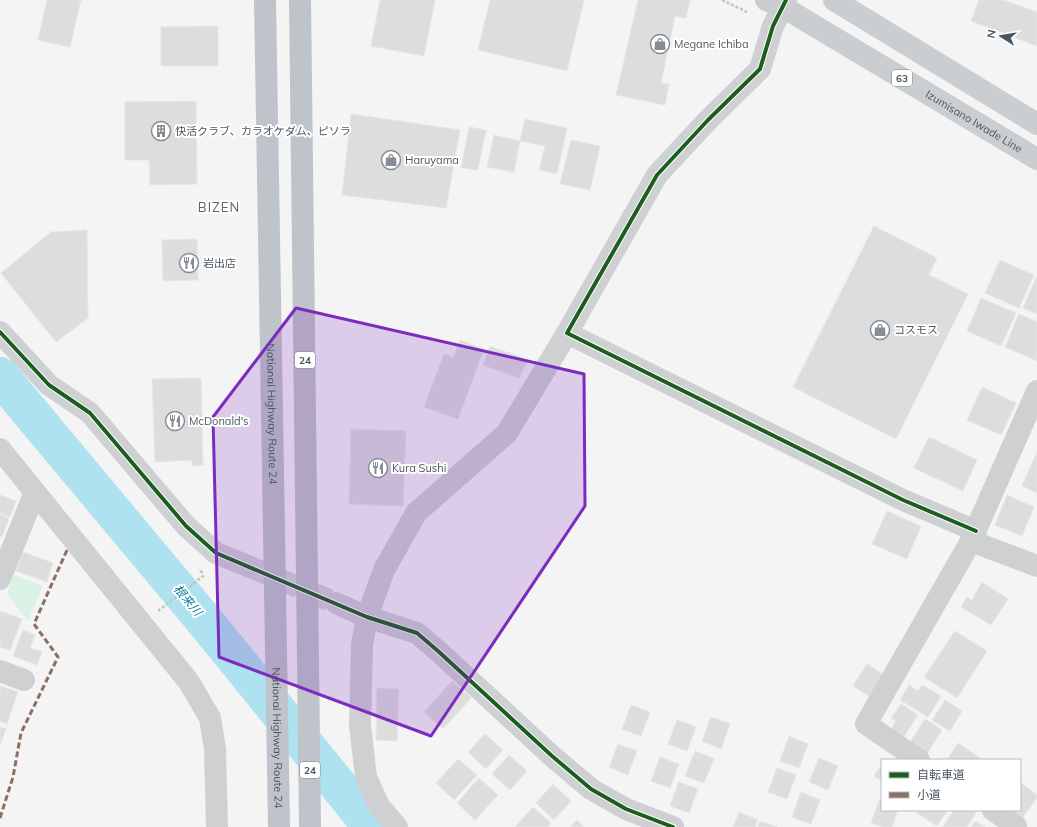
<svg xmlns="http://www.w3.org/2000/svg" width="1037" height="827" viewBox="0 0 1037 827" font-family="Mulish,'Noto Sans JP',sans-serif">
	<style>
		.green { fill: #d9f2e3 }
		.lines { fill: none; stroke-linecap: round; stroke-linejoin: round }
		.river { stroke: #aee2f0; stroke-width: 38 }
		.building { fill: #ddddde; stroke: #e5e6e7 }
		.minor-tunnel { stroke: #d2d4d7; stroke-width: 22; stroke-dasharray: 22 11; stroke-linecap: butt }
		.path { stroke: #bcc7c4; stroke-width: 2.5; stroke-dasharray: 3 2; stroke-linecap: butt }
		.minor { stroke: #ced0d2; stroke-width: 22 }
		.major { stroke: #caced1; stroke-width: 22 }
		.highway { stroke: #bec4c9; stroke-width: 22 }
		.quiet { stroke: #8d6e63; stroke-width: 3; stroke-dasharray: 6 3; stroke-linecap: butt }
		.cycleway-casing { stroke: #fff; stroke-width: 6 }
		.cycleway { stroke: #1b5e20; stroke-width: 4 }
		.marked { fill: #7b2cbf; fill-opacity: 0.2; stroke: #7b2cbf; stroke-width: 3; stroke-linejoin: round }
		.labels { text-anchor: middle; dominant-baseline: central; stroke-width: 4; stroke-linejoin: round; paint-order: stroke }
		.shield { fill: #fff; stroke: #808990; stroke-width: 1 }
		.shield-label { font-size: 10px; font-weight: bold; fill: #4a5661 }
		.poi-label { font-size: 11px; fill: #4a5661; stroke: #fff; text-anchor: start }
		.street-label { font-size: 11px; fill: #4a5661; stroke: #fff }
		.water-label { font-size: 12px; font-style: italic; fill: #0c7c9b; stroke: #fff }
		.quarter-label { font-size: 13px; letter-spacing: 1px; fill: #5f6368; stroke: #fff }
	</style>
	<rect width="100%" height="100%" fill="#f4f4f4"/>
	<polygon class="green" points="14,575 43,586 28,621 7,594"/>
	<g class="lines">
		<polyline class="river" points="0,376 208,625 372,827"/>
	</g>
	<g class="building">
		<polygon points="47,0 81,0 70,47 38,40"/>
		<polygon points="380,0 435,0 424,56 371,46"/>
		<polygon points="490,0 584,0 567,71 478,50"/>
		<polygon points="638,0 690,0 686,18 675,16 661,83 669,84 665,105 616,95"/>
		<polygon points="979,0 1004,0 1037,12 1037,46 971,21"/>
		<polygon points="218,26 218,66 161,66 161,27"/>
		<polygon points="196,101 197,184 150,185 149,160 125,160 125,102"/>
		<polygon points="351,114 460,130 446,208 342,195"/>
		<polygon points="525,119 567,128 557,174 539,170 545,146 520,141"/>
		<polygon points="469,127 486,130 478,170 461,168"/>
		<polygon points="494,135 520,141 514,172 487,167"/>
		<polygon points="571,140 600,146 590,190 560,184"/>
		<polygon points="874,226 937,258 929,275 968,294 896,439 793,387"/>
		<polygon points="87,230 88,318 56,342 1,273 51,232"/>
		<polygon points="197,239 198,280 163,281 162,240"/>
		<polygon points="1000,260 1034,275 1019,308 985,293"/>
		<polygon points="1037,276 1037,314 1023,308"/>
		<polygon points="981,298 1016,313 1001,346 967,331"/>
		<polygon points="1019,314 1037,322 1037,361 1005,347"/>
		<polygon points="460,340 484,349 458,419 424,407 444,354 453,358"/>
		<polygon points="490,346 528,360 519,378 483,365"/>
		<polygon points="201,378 203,465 192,466 192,460 155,462 152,379"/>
		<polygon points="982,387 1016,403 1001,435 967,420"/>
		<polygon points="351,429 406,431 403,506 349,504"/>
		<polygon points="929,437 977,460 963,491 914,468"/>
		<polygon points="1037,452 1037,493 1022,486"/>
		<polygon points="0,495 16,501 10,517 0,513"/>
		<polygon points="1007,495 1034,507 1022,536 995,525"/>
		<polygon points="887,511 921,526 907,559 872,544"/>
		<polygon points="0,514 9,518 2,537 0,537"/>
		<polygon points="23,552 53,563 47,582 16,571"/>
		<polygon points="982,582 1008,599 991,625 961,607 967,597 972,600"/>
		<polygon points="0,611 22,619 10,650 0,647"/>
		<polygon points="23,630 35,635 30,648 42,652 37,665 13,656"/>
		<polygon points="955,631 987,651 957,698 924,677"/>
		<polygon points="867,664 884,675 870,697 853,686"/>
		<polygon points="452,681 471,698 443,729 424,712"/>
		<polygon points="909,685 918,691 922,685 941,696 928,717 900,700"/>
		<polygon points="0,686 18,692 7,724 0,721"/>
		<polygon points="377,688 399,689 397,741 376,740"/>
		<polygon points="945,700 962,711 950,731 932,720"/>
		<polygon points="901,704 918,715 902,739 890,731 896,721 891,718"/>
		<polygon points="631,705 650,712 641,736 622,729"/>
		<polygon points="711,717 730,724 721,749 702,741"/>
		<polygon points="925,719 942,730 926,755 909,744"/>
		<polygon points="677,720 696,727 687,751 668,744"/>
		<polygon points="0,727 6,729 0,745"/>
		<polygon points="485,734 503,750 486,769 468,752"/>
		<polygon points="789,736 808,744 799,768 780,761"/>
		<polygon points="958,743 980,758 978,760 947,760"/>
		<polygon points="618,744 637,751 628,775 609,767"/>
		<polygon points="695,751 714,759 704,783 685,776"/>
		<polygon points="509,755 527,771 510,790 492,774"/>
		<polygon points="660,757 679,764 670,788 651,781"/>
		<polygon points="819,758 838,766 828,790 809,782"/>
		<polygon points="458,759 477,775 454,800 436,783"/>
		<polygon points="882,764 882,781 874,776"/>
		<polygon points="777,768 796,775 787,799 768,792"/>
		<polygon points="479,778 498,795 475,820 457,803"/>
		<polygon points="679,782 698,789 689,813 670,806"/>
		<polygon points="1020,782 1037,795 1037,798 1023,817 1013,810 1020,810"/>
		<polygon points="553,784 571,801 554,820 536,803"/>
		<polygon points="801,792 820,800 811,824 792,817"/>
		<polygon points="880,799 882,799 882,810 898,810 892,827 883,827 871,823"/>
		<polygon points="533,807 551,823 548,827 515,827"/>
		<polygon points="919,810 945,810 947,811 937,826 917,813"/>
		<polygon points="954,810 971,810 976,813 967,827 943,827"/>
		<polygon points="739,812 758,820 755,827 733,827"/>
		<polygon points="577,820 584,827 570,827"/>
		<polygon points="760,821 777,827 758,827"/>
		<polygon points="975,821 985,827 971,827"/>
	</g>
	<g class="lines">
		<polyline class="minor-tunnel" points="248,566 336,603"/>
		<g class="path">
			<polyline points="722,0 747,12"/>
			<polyline points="158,611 203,576 200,568"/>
		</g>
		<g class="minor">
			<polyline points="786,0 773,26 760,69 708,120 657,175 567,333 903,500 976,531"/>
			<polyline points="0,332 49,385 90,413 186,526 216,553 248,566"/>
			<polyline points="1037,391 971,541 1037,566"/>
			<polyline points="0,449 189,682 210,718 215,749 217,827"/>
			<polyline points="0,579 35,492"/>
			<polyline points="336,603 367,617 417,633 438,651 552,756 591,789 626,809 673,827"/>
			<polyline points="0,671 24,680"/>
			<polyline points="919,760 866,724 971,541"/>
			<polyline points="993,810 1016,826"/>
			<polyline points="397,827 379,806 366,777 360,725 362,645 367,617 384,570 416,513 507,433 567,333"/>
		</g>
		<g class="major">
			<path id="s1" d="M766,0L783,7L1037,159"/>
			<polyline points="834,0 1037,124"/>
		</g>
		<g class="highway">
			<path id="s2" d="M265,0L279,827"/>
			<polyline points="300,0 310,827"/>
		</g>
		<polyline class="quiet" points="0,818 13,777 21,733 58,657 34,624 67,550"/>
		<g class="cycleway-casing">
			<g id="cycleway">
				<polyline points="786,0 773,26 760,69 708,120 657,175 567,333 903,500 976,531"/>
				<polyline points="0,332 49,385 90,413 186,526 216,553 367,617 417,633 438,651 552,756 591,789 626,809 673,827"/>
			</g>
		</g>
		<use href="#cycleway" class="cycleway"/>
	</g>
	<path class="marked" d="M296,308L584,374L585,506L431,736L219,657L213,417Z"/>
	<defs>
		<g id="shop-ring" transform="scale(1)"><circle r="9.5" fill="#fff" stroke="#868d94" stroke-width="1.5"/><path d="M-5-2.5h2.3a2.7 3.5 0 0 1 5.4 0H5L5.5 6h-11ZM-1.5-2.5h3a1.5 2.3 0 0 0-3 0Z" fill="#868d94"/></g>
		<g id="building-ring" transform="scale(1)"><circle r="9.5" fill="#fff" stroke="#868d94" stroke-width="1.5"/><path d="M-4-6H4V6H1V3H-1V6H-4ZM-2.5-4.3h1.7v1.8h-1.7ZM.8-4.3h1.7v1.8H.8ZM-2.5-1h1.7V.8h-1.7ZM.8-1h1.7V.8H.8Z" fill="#868d94"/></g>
		<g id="restaurant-ring" transform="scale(1)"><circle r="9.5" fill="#fff" stroke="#868d94" stroke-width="1.5"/><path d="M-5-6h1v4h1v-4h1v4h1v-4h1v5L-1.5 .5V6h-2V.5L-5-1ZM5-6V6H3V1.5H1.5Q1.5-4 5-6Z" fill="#868d94"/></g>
	</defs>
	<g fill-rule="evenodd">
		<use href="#shop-ring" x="660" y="44"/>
		<use href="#building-ring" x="161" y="131"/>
		<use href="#shop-ring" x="391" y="160"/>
		<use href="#restaurant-ring" x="189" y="263"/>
		<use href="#shop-ring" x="880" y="330"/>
		<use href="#restaurant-ring" x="175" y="421"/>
		<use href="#restaurant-ring" x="378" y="468"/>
	</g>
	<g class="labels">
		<g class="shield">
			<rect x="892" y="70" width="20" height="16" rx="3"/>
			<rect x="295" y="352" width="20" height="16" rx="3"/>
			<rect x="300" y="762" width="20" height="16" rx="3"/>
		</g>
		<g class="shield-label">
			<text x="902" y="78">63</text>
			<text x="305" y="360">24</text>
			<text x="310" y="770">24</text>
		</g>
		<g class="poi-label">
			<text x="674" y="44">Megane Ichiba</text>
			<text x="175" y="131">快活クラブ、カラオケダム、ピソラ</text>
			<text x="405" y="160">Haruyama</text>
			<text x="203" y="263">岩出店</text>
			<text x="894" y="330">コスモス</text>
			<text x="189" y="421">McDonald's</text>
			<text x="392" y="468">Kura Sushi</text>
		</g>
		<g class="street-label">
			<text stroke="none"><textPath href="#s1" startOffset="241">Izumisano Iwade Line</textPath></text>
			<text stroke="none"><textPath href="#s2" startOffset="414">National Highway Route 24</textPath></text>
			<text stroke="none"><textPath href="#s2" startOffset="738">National Highway Route 24</textPath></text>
		</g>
		<g class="water-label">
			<text transform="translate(188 600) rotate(50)">根来川</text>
		</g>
		<g class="quarter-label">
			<text x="219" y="207">BIZEN</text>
		</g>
	</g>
	<rect x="881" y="759" width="140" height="52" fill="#ffffff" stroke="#b7bbc0"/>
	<rect x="889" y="772" width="20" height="6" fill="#1b5e20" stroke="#b7bbc0"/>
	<text x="917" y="779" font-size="12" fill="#4a5661">自転車道</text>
	<rect x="889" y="792" width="20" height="6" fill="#8d6e63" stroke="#b7bbc0"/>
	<text x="917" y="799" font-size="12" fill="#4a5661">小道</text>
	<g transform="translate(1001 36) rotate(282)" stroke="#ffffff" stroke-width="3" paint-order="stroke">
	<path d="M0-3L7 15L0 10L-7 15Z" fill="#4a5661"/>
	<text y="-6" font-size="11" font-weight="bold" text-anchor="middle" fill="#4a5661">N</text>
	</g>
</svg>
